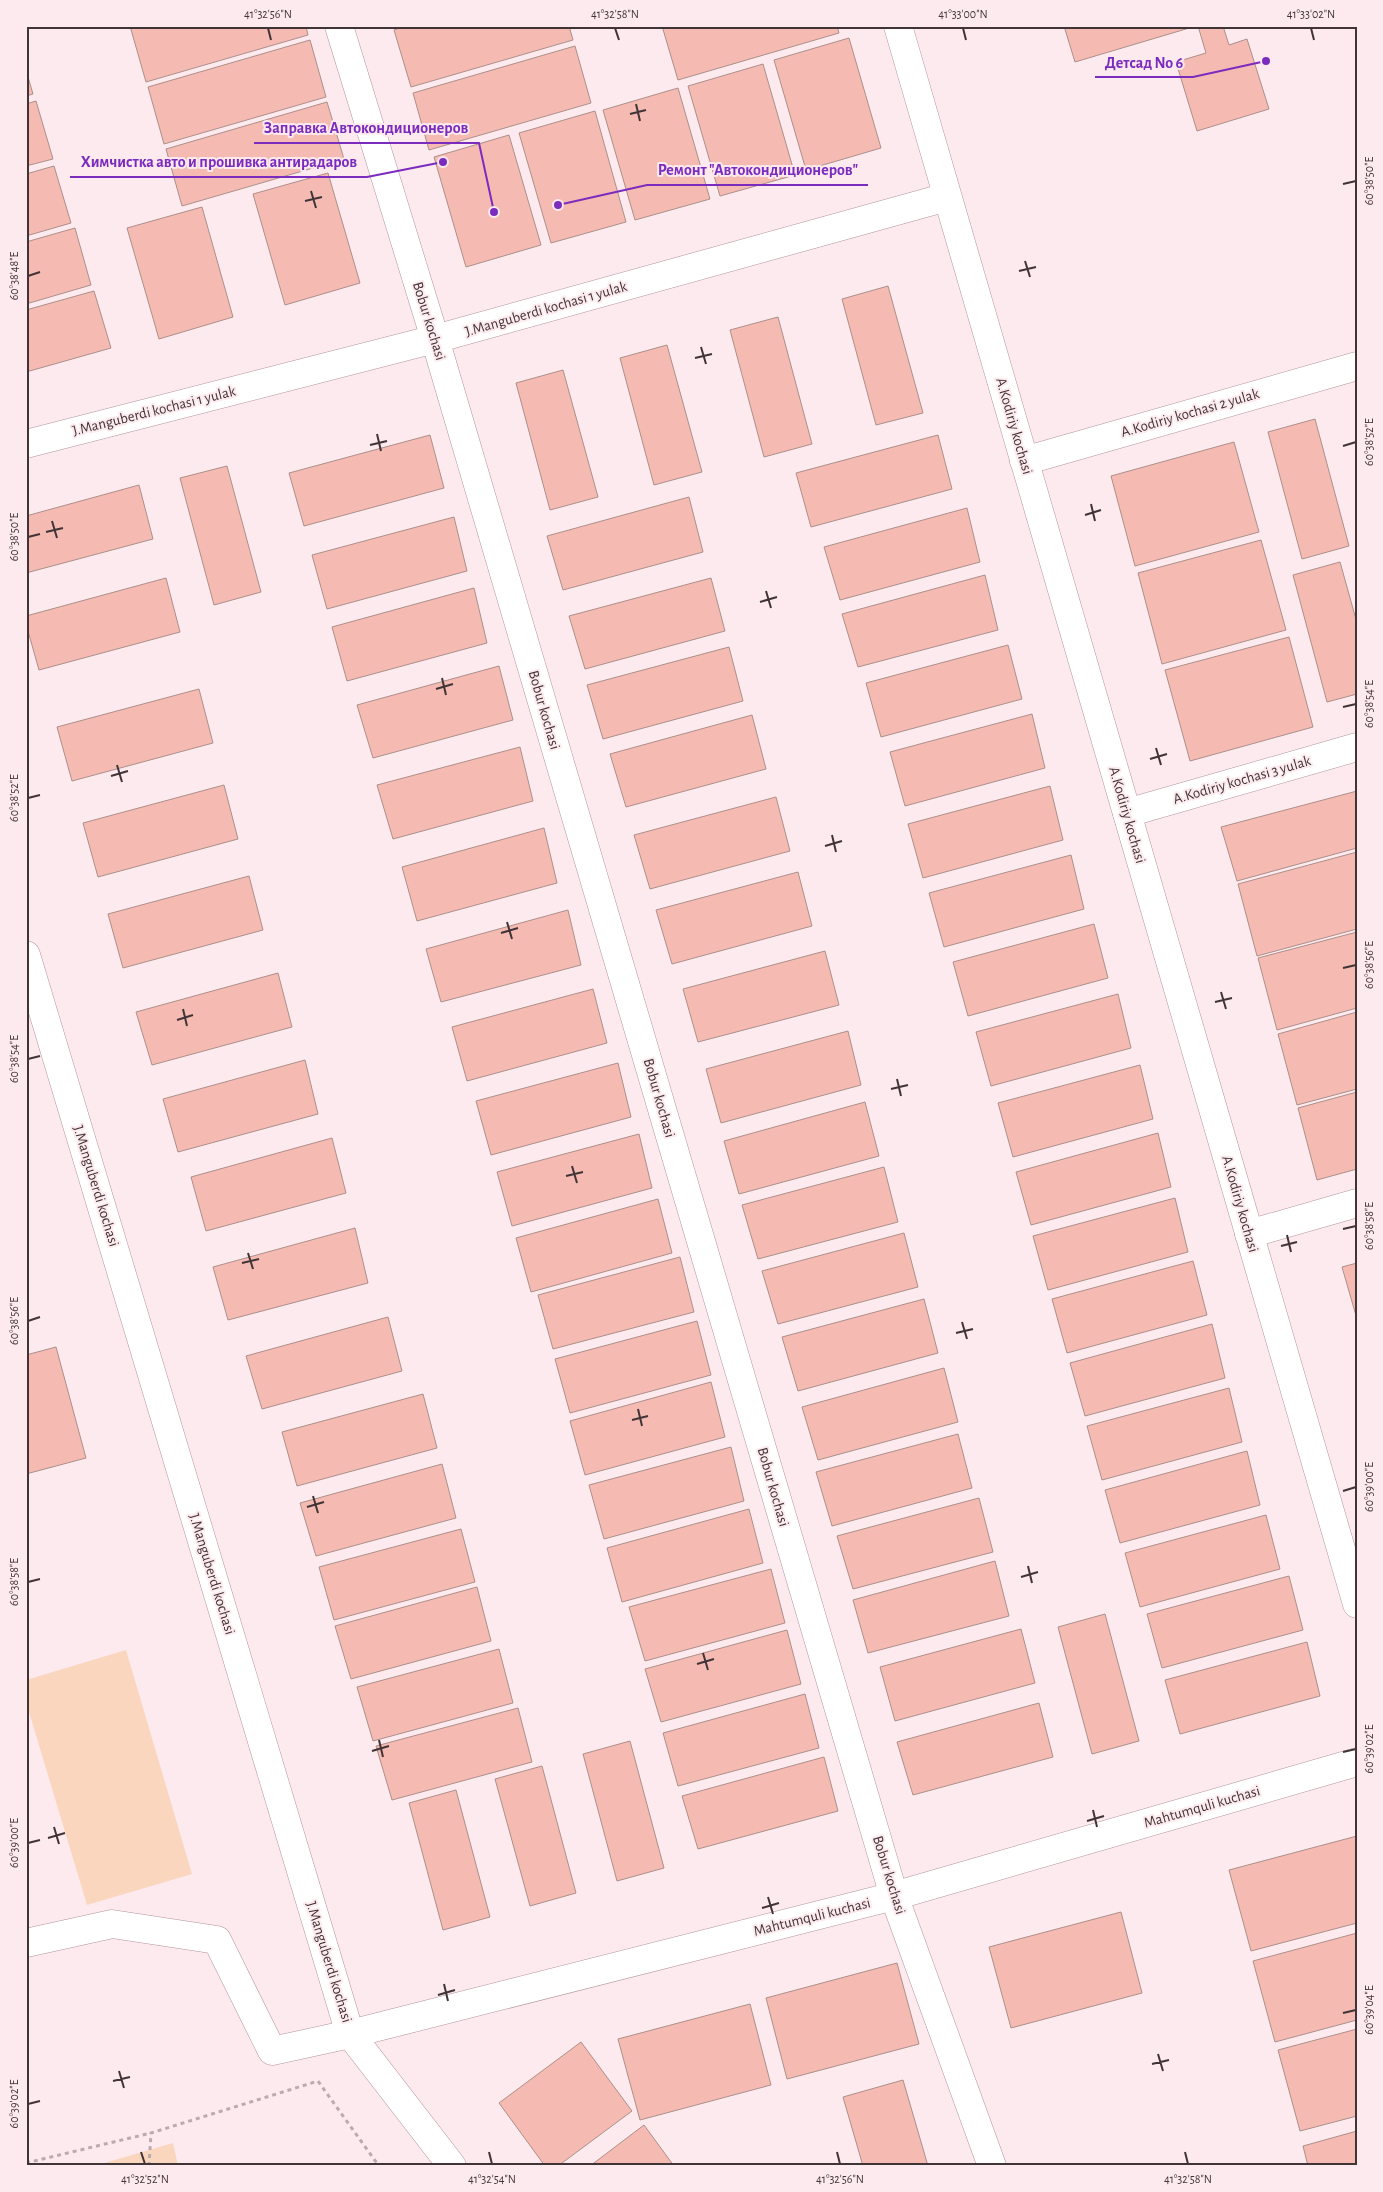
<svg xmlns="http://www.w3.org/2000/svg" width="1383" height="2192" viewBox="0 0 1383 2192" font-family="'Alegreya Sans',sans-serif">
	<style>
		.green { fill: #fad6be }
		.building { fill: #f5bbb2; stroke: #ac8f8a }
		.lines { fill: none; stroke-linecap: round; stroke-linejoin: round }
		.pedestrian-casing { stroke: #b2959c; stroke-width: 29 }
		.minor-casing { stroke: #b2959c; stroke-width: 29 }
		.path { stroke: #bbaaae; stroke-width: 3; stroke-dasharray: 4 4; stroke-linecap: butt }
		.pedestrian { stroke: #fff; stroke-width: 28 }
		.minor { stroke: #fff; stroke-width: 28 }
		.ticks { fill: none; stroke: #403437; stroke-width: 2 }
		.labels { text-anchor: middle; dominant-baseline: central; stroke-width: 4; stroke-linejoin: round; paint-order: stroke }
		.street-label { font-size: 15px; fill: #403437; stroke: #fdeaee }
		.leader { fill: none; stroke: #7b2cbf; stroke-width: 2 }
		.callout-dot { fill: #7b2cbf; stroke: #fdeaee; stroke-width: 2 }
		.callout-label { font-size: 16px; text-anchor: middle; font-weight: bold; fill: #7b2cbf; stroke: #fdeaee; stroke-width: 4; stroke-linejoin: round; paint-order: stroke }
		.neatline { fill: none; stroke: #403437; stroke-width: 2 }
		.ticks-label { font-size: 12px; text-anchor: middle; fill: #403437 }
	</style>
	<rect width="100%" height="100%" fill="#fdeaee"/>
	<g class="green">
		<polygon points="126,1650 192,1874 87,1905 26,1702 26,1680"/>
		<polygon points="173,2143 178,2166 94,2166"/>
	</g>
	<g class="building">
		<polygon points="130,26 306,26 308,35 146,82"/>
		<polygon points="405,26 569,26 573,40 411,87 394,30"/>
		<polygon points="662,26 837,26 839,33 678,80"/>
		<polygon points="1064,26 1196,26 1075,62"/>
		<polygon points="1198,26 1223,26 1229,45 1247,39 1269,109 1197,131 1176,62 1206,53"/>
		<polygon points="849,38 881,148 806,170 774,60"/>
		<polygon points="310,40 326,97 164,144 148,87"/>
		<polygon points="575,46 591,103 429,150 413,93"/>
		<polygon points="763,64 795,175 720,196 688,86"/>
		<polygon points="26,70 33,94 26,96"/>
		<polygon points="678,88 710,199 635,220 603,110"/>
		<polygon points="36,101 53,159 26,166 26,104"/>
		<polygon points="327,102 344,159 182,206 166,149"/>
		<polygon points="595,111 626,222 551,243 519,133"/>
		<polygon points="509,135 541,245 466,267 434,157"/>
		<polygon points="54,166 71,223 26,236 26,174"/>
		<polygon points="328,173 360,283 285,305 253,194"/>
		<polygon points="202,207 233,317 159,339 127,228"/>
		<polygon points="75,228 91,285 26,304 26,242"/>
		<polygon points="888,286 923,413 876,425 842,299"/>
		<polygon points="94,291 111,348 26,372 26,310"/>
		<polygon points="778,317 812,444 764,457 730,330"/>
		<polygon points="667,345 702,472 654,485 620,358"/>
		<polygon points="563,370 598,497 550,510 516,383"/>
		<polygon points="1315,419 1349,546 1302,559 1268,432"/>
		<polygon points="430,435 444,488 304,526 289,473"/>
		<polygon points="938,435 952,489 811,527 796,473"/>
		<polygon points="1234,442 1259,532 1135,566 1111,476"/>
		<polygon points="227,466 261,592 214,605 180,478"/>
		<polygon points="139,485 153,539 26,573 26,516"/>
		<polygon points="689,497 703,552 563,590 547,536"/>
		<polygon points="967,508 980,562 840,600 824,547"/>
		<polygon points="454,517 467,571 327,609 312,555"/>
		<polygon points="1261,540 1286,630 1162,664 1138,573"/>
		<polygon points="1340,562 1357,623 1357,694 1327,702 1293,575"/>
		<polygon points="985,575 998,630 858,667 842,614"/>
		<polygon points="166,578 180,632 39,670 26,624 26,616"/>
		<polygon points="711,578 725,631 585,669 569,616"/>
		<polygon points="474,588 487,643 347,681 332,627"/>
		<polygon points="1289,637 1313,727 1190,761 1165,670"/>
		<polygon points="1008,645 1022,699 881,737 866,683"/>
		<polygon points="729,647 743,701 603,739 587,685"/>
		<polygon points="499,666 513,720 373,758 357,705"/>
		<polygon points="199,689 213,743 72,781 57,727"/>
		<polygon points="1032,714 1045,768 905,806 890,752"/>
		<polygon points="752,715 766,769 626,807 610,754"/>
		<polygon points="520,747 533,801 393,839 377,785"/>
		<polygon points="224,785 238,839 98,877 83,823"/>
		<polygon points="1050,786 1063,840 923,878 908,824"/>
		<polygon points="1357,791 1357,848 1237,881 1221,827"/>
		<polygon points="776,797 790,851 650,889 634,835"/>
		<polygon points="544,828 557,883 417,921 402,867"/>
		<polygon points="1357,852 1357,929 1257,956 1238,884"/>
		<polygon points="1071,855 1084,909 944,947 929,893"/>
		<polygon points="798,872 812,926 672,964 656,910"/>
		<polygon points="249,876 263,930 123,968 108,914"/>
		<polygon points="568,910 581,965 441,1002 426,949"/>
		<polygon points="1094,924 1108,978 968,1016 953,962"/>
		<polygon points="1357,932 1357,1008 1277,1030 1258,958"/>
		<polygon points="825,951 839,1005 698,1042 683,989"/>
		<polygon points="278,973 292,1027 152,1065 136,1012"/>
		<polygon points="593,989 607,1043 467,1081 452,1027"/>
		<polygon points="1118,994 1131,1048 991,1086 976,1032"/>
		<polygon points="1357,1012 1357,1089 1297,1105 1278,1034"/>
		<polygon points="848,1031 861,1085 721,1123 706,1069"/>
		<polygon points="305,1060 318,1114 178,1152 163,1099"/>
		<polygon points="618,1063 631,1117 491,1155 476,1101"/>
		<polygon points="1140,1065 1153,1119 1013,1157 998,1103"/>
		<polygon points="1357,1092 1357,1169 1317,1180 1298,1108"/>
		<polygon points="865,1102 879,1156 739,1194 724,1141"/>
		<polygon points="1158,1133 1171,1187 1031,1225 1016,1172"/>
		<polygon points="639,1134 652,1188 512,1226 497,1172"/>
		<polygon points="332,1138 346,1193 206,1231 191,1177"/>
		<polygon points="884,1167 898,1222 758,1259 742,1205"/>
		<polygon points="1175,1198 1188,1252 1048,1290 1033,1236"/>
		<polygon points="658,1199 672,1253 531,1292 516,1238"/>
		<polygon points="355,1228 368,1283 228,1320 213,1267"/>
		<polygon points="904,1233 918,1287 778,1324 762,1271"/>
		<polygon points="680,1257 694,1312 553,1349 538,1295"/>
		<polygon points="1193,1261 1207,1315 1067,1353 1052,1299"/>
		<polygon points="1357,1263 1357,1319 1342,1267"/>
		<polygon points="924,1299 938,1353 798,1391 782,1337"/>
		<polygon points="388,1317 402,1371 262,1409 246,1356"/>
		<polygon points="697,1321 711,1375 570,1413 555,1359"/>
		<polygon points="1212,1324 1225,1378 1085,1416 1070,1363"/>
		<polygon points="56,1347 86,1458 26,1474 26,1355"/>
		<polygon points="944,1368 958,1422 818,1460 802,1407"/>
		<polygon points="711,1382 725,1437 585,1475 570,1421"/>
		<polygon points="1229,1388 1242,1442 1102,1480 1087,1426"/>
		<polygon points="423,1394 437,1448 297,1486 282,1432"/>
		<polygon points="958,1434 972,1488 832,1526 816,1472"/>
		<polygon points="731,1447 744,1501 604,1539 589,1485"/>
		<polygon points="1247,1451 1260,1505 1120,1543 1105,1490"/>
		<polygon points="442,1464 456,1518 316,1556 300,1503"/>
		<polygon points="979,1498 993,1552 853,1589 837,1536"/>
		<polygon points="749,1509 763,1563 622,1602 607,1548"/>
		<polygon points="1266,1515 1280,1569 1140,1607 1125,1553"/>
		<polygon points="461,1529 475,1582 334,1620 319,1567"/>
		<polygon points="995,1561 1009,1616 868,1653 853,1600"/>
		<polygon points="771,1569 785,1623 645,1661 629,1607"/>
		<polygon points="1289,1576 1303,1630 1162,1668 1147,1614"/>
		<polygon points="477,1587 491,1641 351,1679 335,1626"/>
		<polygon points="1105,1614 1139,1741 1092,1754 1058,1627"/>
		<polygon points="1021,1629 1035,1683 895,1721 880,1667"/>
		<polygon points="787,1630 801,1684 661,1722 645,1669"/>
		<polygon points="1307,1642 1320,1696 1180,1734 1165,1680"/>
		<polygon points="499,1649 513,1703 373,1741 357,1687"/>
		<polygon points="805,1694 819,1748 678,1786 663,1733"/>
		<polygon points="1039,1703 1053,1757 913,1795 897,1742"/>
		<polygon points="518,1708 532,1762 392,1800 376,1746"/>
		<polygon points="630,1741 664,1868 617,1881 583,1754"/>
		<polygon points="824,1757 838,1811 698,1849 682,1796"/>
		<polygon points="542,1766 576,1893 530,1906 495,1779"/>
		<polygon points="456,1790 490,1917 443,1930 409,1803"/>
		<polygon points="1357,1836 1357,1923 1251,1951 1229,1870"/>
		<polygon points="1121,1912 1142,1993 1011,2028 989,1947"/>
		<polygon points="1357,1933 1357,2020 1275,2042 1253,1961"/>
		<polygon points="897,1963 919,2044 787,2079 766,1998"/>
		<polygon points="750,2004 771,2085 640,2120 618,2039"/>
		<polygon points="1357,2029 1357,2116 1300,2131 1278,2050"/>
		<polygon points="581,2042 632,2111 558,2166 545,2166 499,2103"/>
		<polygon points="903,2080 928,2166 863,2166 843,2097"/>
		<polygon points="644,2125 674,2166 590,2166"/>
		<polygon points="1357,2131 1357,2166 1308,2166 1303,2146"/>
	</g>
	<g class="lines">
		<g class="pedestrian-casing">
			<polyline id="pedestrian" points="26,1943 112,1924 217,1940 272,2051 350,2034"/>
		</g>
		<g class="minor-casing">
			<g id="minor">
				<polyline points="339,26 435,339 894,1896 992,2166"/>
				<polyline points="898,26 1357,1604"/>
				<polyline points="26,444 435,339 947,197"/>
				<polyline points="1024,461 1357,366"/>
				<polyline points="1127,813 1357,747"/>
				<polyline points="26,955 350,2034 452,2166"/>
				<polyline points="1249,1234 1357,1203"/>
				<polyline points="350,2034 894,1896 1357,1762"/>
			</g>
		</g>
		<g class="path">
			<polyline points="26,2163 151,2133"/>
			<polyline points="149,2166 151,2133 318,2081 379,2166"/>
		</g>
		<use href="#pedestrian" class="pedestrian"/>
		<use href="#minor" class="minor"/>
	</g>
	<path class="ticks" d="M268,28L271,40M615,28L619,40M963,28L966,40M1311,28L1314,40M636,104L640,121M630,114L646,110M1343,184L1356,181M311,191L316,208M305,201L322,197M1025,261L1030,277M1019,271L1036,267M28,276L40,272M701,347L706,364M695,358L712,354M377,434L381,451M370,445L387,441M1343,446L1356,442M1091,504L1095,521M1085,515L1101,510M52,521L57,538M46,532L63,528M28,537L40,534M766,591L771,608M760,602L777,597M442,678L446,695M436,689L453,684M1343,707L1356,704M1156,748L1161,765M1150,759L1167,754M117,765L122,782M111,776L128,771M28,798L40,795M832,835L836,852M825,846L842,841M507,922L512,939M501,933L518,928M1343,968L1356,965M1221,992L1226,1009M1215,1002L1232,998M183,1009L187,1026M177,1020L193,1015M28,1059L40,1056M897,1079L901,1096M891,1089L908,1085M572,1166L577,1183M566,1176L583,1172M1343,1229L1356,1226M1287,1235L1291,1252M1281,1246L1297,1242M248,1253L253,1269M242,1263L259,1259M28,1321L40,1317M962,1322L967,1339M956,1333L973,1329M638,1409L642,1426M632,1420L648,1416M1343,1491L1356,1487M313,1496L318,1513M307,1507L324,1502M1028,1566L1032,1583M1021,1577L1038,1572M28,1582L40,1579M703,1653L708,1670M697,1664L714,1659M379,1740L383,1757M372,1751L389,1746M1343,1752L1356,1749M1093,1810L1097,1827M1087,1821L1104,1816M54,1827L59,1844M48,1838L65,1833M28,1843L40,1840M768,1897L773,1914M762,1908L779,1903M444,1984L448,2001M438,1995L455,1990M1343,2013L1356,2010M1158,2054L1163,2071M1152,2064L1169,2060M119,2071L124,2088M113,2081L130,2077M28,2104L40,2101M141,2152L145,2164M489,2152L492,2164M837,2152L840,2164M1185,2152L1188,2164"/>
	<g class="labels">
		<g class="street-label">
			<text transform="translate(546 309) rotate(-16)">J.Manguberdi kochasi 1 yulak</text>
			<text transform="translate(429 321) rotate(73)">Bobur kochasi</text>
			<text transform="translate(154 411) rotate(-14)">J.Manguberdi kochasi 1 yulak</text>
			<text transform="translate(1190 413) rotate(-16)">A.Kodiriy kochasi 2 yulak</text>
			<text transform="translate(1014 426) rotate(74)">A.Kodiriy kochasi</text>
			<text transform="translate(544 710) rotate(74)">Bobur kochasi</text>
			<text transform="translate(1242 780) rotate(-16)">A.Kodiriy kochasi 3 yulak</text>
			<text transform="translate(1127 815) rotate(74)">A.Kodiriy kochasi</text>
			<text transform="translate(659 1098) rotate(74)">Bobur kochasi</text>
			<text transform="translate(96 1186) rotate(73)">J.Manguberdi kochasi</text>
			<text transform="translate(1240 1204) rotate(74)">A.Kodiriy kochasi</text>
			<text transform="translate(773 1487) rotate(74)">Bobur kochasi</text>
			<text transform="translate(212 1574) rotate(73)">J.Manguberdi kochasi</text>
			<text transform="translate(1202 1807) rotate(-16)">Mahtumquli kuchasi</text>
			<text transform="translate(889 1875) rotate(73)">Bobur kochasi</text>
			<text transform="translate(812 1917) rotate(-14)">Mahtumquli kuchasi</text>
			<text transform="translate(329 1962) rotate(73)">J.Manguberdi kochasi</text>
		</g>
	</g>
	<path class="leader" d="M1266 61L1193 77H1095M494 212L479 143H254M443 162L367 177H70M558 205L647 185H868"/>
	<g class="callout-dot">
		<circle cx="1266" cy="61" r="5"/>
		<circle cx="494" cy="212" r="5"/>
		<circle cx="443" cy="162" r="5"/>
		<circle cx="558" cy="205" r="5"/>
	</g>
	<g class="callout-label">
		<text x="1144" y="68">Детсад No 6</text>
		<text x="366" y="133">Заправка Автокондиционеров</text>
		<text x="219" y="167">Химчистка авто и прошивка антирадаров</text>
		<text x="758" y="175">Ремонт "Автокондиционеров"</text>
	</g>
	<rect width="1383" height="2192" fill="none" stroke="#fdeaee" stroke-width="55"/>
	<rect x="28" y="28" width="1328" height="2136" class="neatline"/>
	<g class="ticks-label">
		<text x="268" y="18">41°32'56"N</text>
		<text x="615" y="18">41°32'58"N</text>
		<text x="963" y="18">41°33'00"N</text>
		<text x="1311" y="18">41°33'02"N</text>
		<text transform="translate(1369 181) rotate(-90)" y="4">60°38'50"E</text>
		<text transform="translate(14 276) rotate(-90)" y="4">60°38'48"E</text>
		<text transform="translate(1369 442) rotate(-90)" y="4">60°38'52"E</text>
		<text transform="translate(14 537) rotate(-90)" y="4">60°38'50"E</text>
		<text transform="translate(1369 704) rotate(-90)" y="4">60°38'54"E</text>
		<text transform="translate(14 798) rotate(-90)" y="4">60°38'52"E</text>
		<text transform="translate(1369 965) rotate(-90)" y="4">60°38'56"E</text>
		<text transform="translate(14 1059) rotate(-90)" y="4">60°38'54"E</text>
		<text transform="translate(1369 1226) rotate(-90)" y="4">60°38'58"E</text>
		<text transform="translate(14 1321) rotate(-90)" y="4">60°38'56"E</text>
		<text transform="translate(1369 1487) rotate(-90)" y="4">60°39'00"E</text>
		<text transform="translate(14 1582) rotate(-90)" y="4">60°38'58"E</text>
		<text transform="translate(1369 1749) rotate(-90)" y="4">60°39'02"E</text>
		<text transform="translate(14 1843) rotate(-90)" y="4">60°39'00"E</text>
		<text transform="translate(1369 2010) rotate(-90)" y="4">60°39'04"E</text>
		<text transform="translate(14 2104) rotate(-90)" y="4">60°39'02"E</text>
		<text x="145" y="2183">41°32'52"N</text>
		<text x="492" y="2183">41°32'54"N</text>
		<text x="840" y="2183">41°32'56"N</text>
		<text x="1188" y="2183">41°32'58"N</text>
	</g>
</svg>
